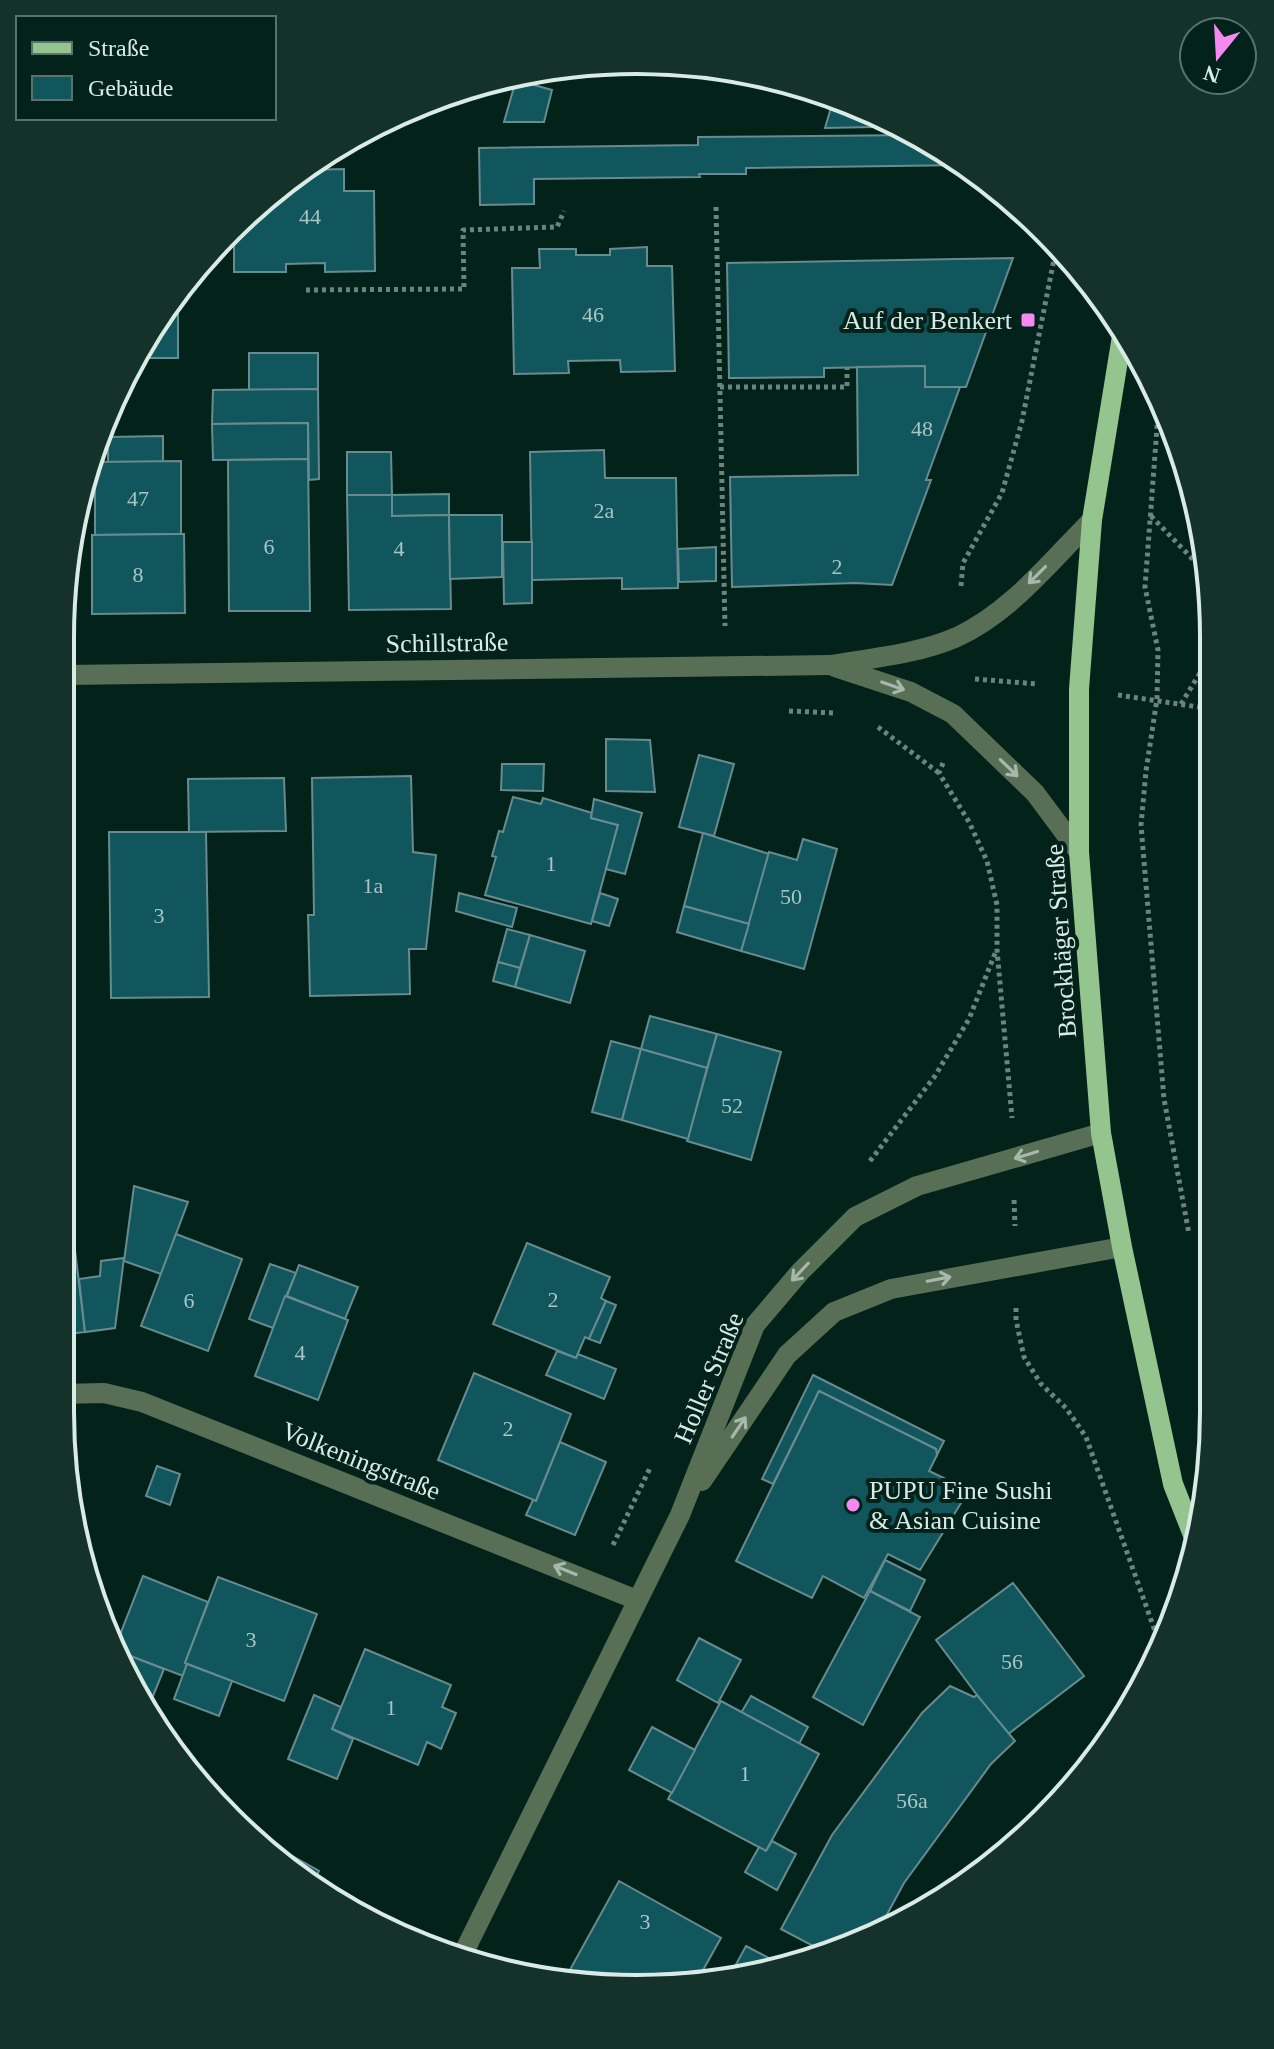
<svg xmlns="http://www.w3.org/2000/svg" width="1274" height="2049" viewBox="0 0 1274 2049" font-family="Georgia,serif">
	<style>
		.building { fill: #10565c; stroke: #688b8f; stroke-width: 2 }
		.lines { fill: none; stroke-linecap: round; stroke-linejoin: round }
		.path { stroke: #6c847d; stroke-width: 5; stroke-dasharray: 4 4; stroke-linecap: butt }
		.minor { stroke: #586f55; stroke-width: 20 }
		.major { stroke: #94c58e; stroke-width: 20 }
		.oneway { stroke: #a6b9ab }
		.poi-dot { fill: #f489f0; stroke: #03221a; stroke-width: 3 }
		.labels { text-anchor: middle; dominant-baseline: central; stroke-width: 8; stroke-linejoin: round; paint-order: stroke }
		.number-label { font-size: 22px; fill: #a8c6c3 }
		.poi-label { font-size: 26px; fill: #daebe5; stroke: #03221a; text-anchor: end }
		.street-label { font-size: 26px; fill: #daebe5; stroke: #03221a }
		.rim { fill: none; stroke: #daebe5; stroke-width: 4 }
	</style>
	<rect width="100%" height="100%" fill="#03221a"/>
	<g class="building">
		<polygon points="516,80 552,90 544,122 504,122"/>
		<polygon points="834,98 878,114 877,116 833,101"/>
		<polygon points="833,101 877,116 873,127 825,128"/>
		<polygon points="917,135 966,165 746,168 746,174 699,174 700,177 534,179 534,204 480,205 479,148 698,145 698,137"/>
		<polygon points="344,169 344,191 374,191 375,271 325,272 325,263 286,264 286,272 234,272 234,228 256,203 303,170"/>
		<polygon points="647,247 647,266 672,266 675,371 621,372 620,360 568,361 569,373 514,374 512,268 540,268 539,249 576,249 576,255 610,255 610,249"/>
		<polygon points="1013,258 966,387 925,387 925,366 824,368 824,377 729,378 727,263"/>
		<polygon points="173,296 173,304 178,303 178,358 138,358"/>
		<polygon points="249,353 318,353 318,389 249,391"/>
		<polygon points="925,366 925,387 960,387 926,480 931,480 892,585 855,583 732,587 730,477 858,475 857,367"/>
		<polygon points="318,389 319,479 309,480 308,423 212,424 213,390"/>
		<polygon points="308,423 308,459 213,460 212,424"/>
		<polygon points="163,436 163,462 108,462 108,437"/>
		<polygon points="604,450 605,478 676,478 678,588 622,589 622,578 532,580 530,452"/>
		<polygon points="347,452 391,452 392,495 347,495"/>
		<polygon points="308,459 310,611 229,611 228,460"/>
		<polygon points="181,461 181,534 95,535 95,462"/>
		<polygon points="449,494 449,515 392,516 392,495"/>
		<polygon points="347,495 392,495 392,516 449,515 451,609 349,610"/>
		<polygon points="449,515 502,515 502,577 450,579"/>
		<polygon points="181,534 184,534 185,613 92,614 92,535"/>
		<polygon points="503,542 532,542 532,603 504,604"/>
		<polygon points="716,547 716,581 679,582 678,549"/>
		<polygon points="606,739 650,740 655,792 606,791"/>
		<polygon points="699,755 734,764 714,836 679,827"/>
		<polygon points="502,764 544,764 543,791 501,790"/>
		<polygon points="411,776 413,852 436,855 426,949 409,949 410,994 310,996 308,915 314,915 312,778"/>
		<polygon points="284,778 286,831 189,832 188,779"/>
		<polygon points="513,797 541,804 543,798 592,813 591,818 618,825 591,924 485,895 496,857 492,856 499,831 503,832"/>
		<polygon points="594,799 642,813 625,874 606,869 618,825 591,818"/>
		<polygon points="109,832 206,832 209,997 111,998"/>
		<polygon points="703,833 769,854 749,924 684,906"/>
		<polygon points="803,839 837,849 804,969 741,951 769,852 797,860"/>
		<polygon points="459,893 517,908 512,927 456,911"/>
		<polygon points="600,893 618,899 609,926 592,921"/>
		<polygon points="684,906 749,924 741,951 677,932"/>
		<polygon points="507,929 530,935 520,968 498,962"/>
		<polygon points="530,935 585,951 570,1003 515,987"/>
		<polygon points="498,962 520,968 515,987 493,981"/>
		<polygon points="650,1016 717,1034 707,1068 641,1049"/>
		<polygon points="717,1034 781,1052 751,1160 687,1141"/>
		<polygon points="611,1041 641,1049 622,1120 592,1112"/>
		<polygon points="641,1049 707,1068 688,1139 622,1120"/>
		<polygon points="134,1186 188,1202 161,1274 124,1261"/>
		<polygon points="176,1234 242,1259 208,1351 141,1326"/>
		<polygon points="74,1242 85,1332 60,1335 61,1244"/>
		<polygon points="527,1243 610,1277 601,1298 606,1301 589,1339 585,1337 576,1358 493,1324"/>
		<polygon points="124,1258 115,1328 85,1332 79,1279 100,1276 101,1261"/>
		<polygon points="270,1264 296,1273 273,1328 249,1319"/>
		<polygon points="299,1265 358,1287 345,1319 287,1296"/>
		<polygon points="285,1296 348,1320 318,1400 255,1376"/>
		<polygon points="606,1301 616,1305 600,1343 589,1339"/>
		<polygon points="557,1351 576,1358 578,1354 616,1369 604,1399 546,1375"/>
		<polygon points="474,1373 571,1414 536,1501 438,1460"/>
		<polygon points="813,1375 944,1441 937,1455 936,1449 819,1391 773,1484 762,1479"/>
		<polygon points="819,1391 936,1449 937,1455 929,1471 969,1490 920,1570 888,1554 864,1598 823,1576 812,1598 736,1561"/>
		<polygon points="560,1442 606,1462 575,1535 526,1515 533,1500 536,1501"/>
		<polygon points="157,1466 180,1474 170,1505 146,1496"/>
		<polygon points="885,1560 925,1580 910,1611 870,1591"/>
		<polygon points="143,1576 208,1602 185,1663 187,1664 183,1676 120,1652 116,1645"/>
		<polygon points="218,1577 317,1614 284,1701 185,1663"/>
		<polygon points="1013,1583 1084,1676 1007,1735 936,1640"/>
		<polygon points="870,1591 920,1617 863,1725 813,1697"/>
		<polygon points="699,1638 741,1660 718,1703 677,1680"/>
		<polygon points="365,1649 451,1685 442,1707 456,1713 441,1749 427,1742 418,1765 332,1729"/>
		<polygon points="120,1652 164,1669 151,1701 145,1699"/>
		<polygon points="187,1664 232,1681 219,1716 174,1699"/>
		<polygon points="950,1686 974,1697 977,1695 1015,1741 991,1764 904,1883 878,1931 830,1955 781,1929 832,1835 922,1713"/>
		<polygon points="314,1695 341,1707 332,1729 353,1739 337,1779 288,1759"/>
		<polygon points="751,1696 808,1727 799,1744 741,1713"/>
		<polygon points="721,1701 819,1754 766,1851 668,1799"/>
		<polygon points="652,1727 695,1750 672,1793 629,1770"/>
		<polygon points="255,1835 319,1871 312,1884 286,1870 253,1837"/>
		<polygon points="772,1841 796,1854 777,1890 745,1872 759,1847 766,1851"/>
		<polygon points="619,1881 721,1938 698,1979 637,1989 566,1977"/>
		<polygon points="746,1946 782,1965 742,1972 734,1968"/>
	</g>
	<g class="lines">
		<g class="path">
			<polyline points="716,207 725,626"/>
			<polyline points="306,290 464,289 463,230 557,227 564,211"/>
			<polyline points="720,387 847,387 847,367"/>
			<polyline points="1159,401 1145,587 1158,650 1157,699 1146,771 1141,825 1164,1099 1189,1234"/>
			<polyline points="1151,516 1209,576"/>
			<polyline points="961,586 963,563 1002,493 1022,421 1057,244"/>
			<polyline points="975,679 1037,684"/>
			<polyline points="1118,695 1212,709"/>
			<polyline points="1181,704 1213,652"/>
			<polyline points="789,711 835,713"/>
			<polyline points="878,727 939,773"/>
			<polyline points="943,763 939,773 969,822 987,861 997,905 997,950 1012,1118"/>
			<polyline points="870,1161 935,1076 969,1019 996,951"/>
			<polyline points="1014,1200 1015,1226"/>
			<polyline points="1016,1308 1016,1320 1024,1357 1041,1384 1066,1408 1086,1437 1161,1648"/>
			<polyline points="613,1545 650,1468"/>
		</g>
		<g class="minor">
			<polyline points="835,667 911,692 953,714 1035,793 1079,852"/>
			<path d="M64,675L831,665C872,658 918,654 957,637C1011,612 1051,561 1092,520"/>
			<polyline points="60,1394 104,1393 142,1402 637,1600"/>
			<polyline points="702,1481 787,1355 834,1312 891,1289 1122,1247"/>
			<polyline points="460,1960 680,1515 755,1325 800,1272 855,1217 917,1186 1101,1133"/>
		</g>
		<polyline class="major" points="1123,330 1092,520 1079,689 1079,852 1101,1133 1122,1247 1173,1484 1195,1540"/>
	</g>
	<defs><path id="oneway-shaft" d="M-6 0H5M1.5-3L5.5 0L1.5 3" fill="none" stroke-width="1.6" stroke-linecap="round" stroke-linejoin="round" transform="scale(2)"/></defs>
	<g class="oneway">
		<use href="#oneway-shaft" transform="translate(1037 575) rotate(135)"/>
		<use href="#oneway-shaft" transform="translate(893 686) rotate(19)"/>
		<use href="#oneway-shaft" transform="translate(1009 768) rotate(44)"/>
		<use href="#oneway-shaft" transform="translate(1026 1155) rotate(163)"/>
		<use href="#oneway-shaft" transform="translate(800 1272) rotate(133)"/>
		<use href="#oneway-shaft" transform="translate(939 1279) rotate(-11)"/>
		<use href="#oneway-shaft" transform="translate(739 1427) rotate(-56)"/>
		<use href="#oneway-shaft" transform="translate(565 1570) rotate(-158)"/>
	</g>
	<g class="poi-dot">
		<rect x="1020" y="312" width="16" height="16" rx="4"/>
		<circle cx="853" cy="1505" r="8"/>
	</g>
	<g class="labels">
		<g class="number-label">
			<text x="310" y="216">44</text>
			<text x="593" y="314">46</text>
			<text x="922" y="428">48</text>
			<text x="138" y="498">47</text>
			<text x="604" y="510">2a</text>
			<text x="269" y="546">6</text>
			<text x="399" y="548">4</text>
			<text x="837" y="566">2</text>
			<text x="138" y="574">8</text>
			<text x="551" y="863">1</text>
			<text x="373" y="885">1a</text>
			<text x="791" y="896">50</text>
			<text x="159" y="915">3</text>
			<text x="732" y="1105">52</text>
			<text x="553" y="1299">2</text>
			<text x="189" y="1300">6</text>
			<text x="300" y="1352">4</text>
			<text x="508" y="1428">2</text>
			<text x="251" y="1639">3</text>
			<text x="1012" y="1661">56</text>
			<text x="391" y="1707">1</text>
			<text x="745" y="1773">1</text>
			<text x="912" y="1800">56a</text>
			<text x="645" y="1921">3</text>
		</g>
		<g class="poi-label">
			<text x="1012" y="320">Auf der Benkert</text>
			<text x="869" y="1490" text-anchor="start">PUPU Fine Sushi<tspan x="869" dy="30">&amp; Asian Cuisine</tspan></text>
		</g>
		<g class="street-label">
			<text transform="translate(447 643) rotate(-1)">Schillstraße</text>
			<text transform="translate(1061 941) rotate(-94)">Brockhäger Straße</text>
			<text transform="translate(709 1378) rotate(-67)">Holler Straße</text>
			<text transform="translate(361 1461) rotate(22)">Volkeningstraße</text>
		</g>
	</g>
	<path d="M0 0H1274V2049H0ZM637 74H637A563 563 0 0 1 1200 637V1412A563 563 0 0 1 637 1975H637A563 563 0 0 1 74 1412V637A563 563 0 0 1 637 74Z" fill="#14322a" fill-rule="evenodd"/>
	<path class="rim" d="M637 74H637A563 563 0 0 1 1200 637V1412A563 563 0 0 1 637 1975H637A563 563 0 0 1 74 1412V637A563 563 0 0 1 637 74Z"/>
	<rect x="16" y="16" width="260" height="104" fill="#03221a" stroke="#59726b" stroke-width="2"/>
	<rect x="32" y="42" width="40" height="12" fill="#94c58e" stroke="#59726b" stroke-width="2"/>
	<text x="88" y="56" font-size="24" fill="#daebe5">Straße</text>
	<rect x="32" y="76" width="40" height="24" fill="#10565c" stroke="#59726b" stroke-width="2"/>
	<text x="88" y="96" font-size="24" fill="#daebe5">Gebäude</text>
	<g transform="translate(1218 56) rotate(198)"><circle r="38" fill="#03221a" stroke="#59726b" stroke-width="2"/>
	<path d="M0-6L14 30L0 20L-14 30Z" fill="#f489f0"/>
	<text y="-12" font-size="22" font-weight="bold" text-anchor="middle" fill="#daebe5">N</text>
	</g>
</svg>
